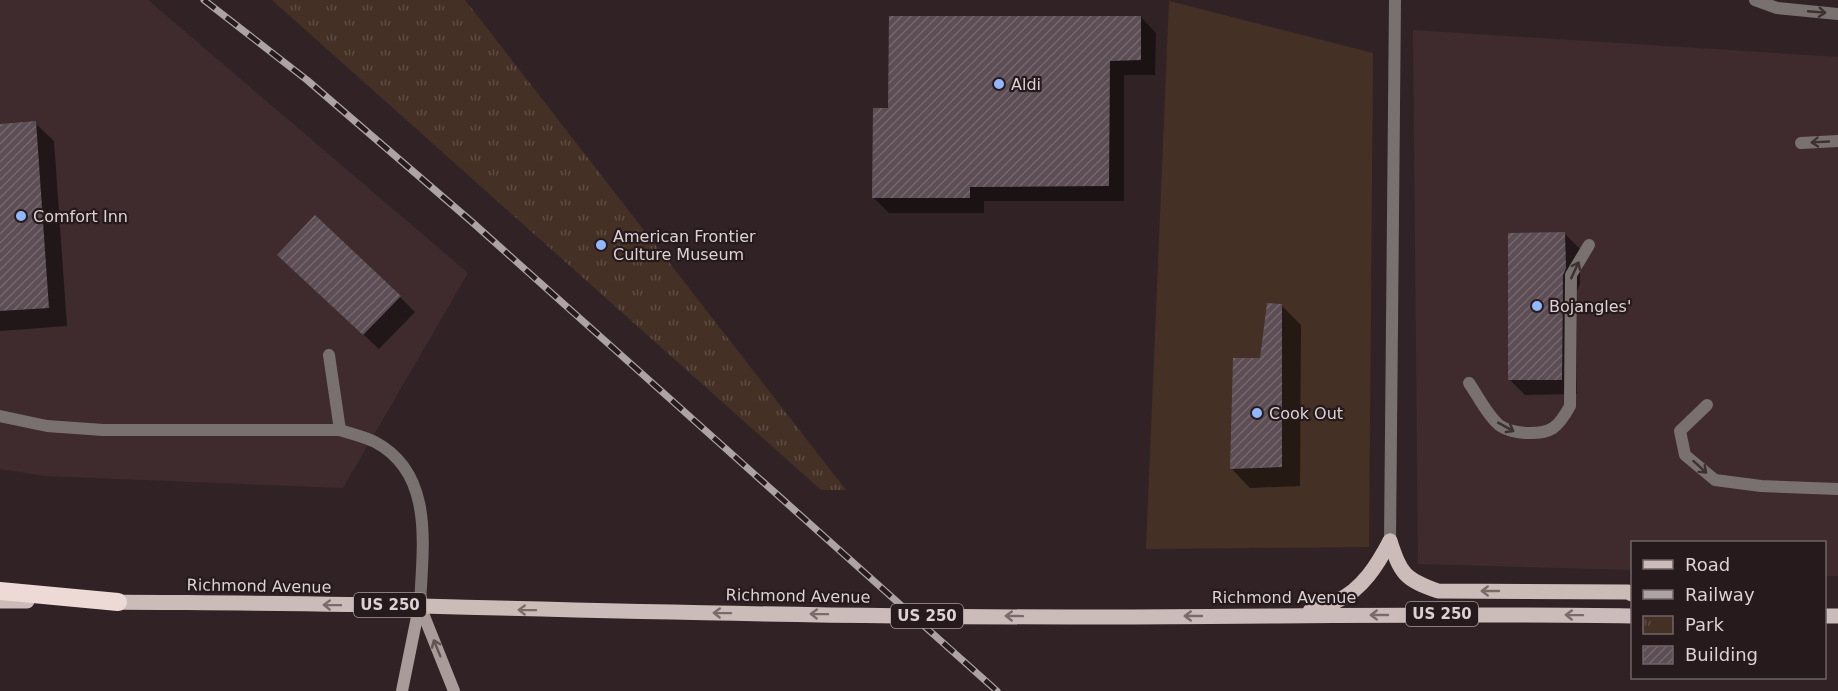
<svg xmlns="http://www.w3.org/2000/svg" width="1838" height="691" viewBox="0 0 1838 691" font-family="'DejaVu Sans',sans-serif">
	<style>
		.built { fill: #3f2b2e }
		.grass { fill: #443025 }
		.park { fill: url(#park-tufts) }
		.shadow { fill: #0007 }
		.building { fill: url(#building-hatch) }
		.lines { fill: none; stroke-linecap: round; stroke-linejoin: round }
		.lane { stroke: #797170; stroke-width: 12 }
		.street { stroke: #797170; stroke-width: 12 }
		.secondary { stroke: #a89b99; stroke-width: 12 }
		.primary { stroke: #ccbcb9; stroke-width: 15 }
		.highway { stroke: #edd9d6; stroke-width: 18 }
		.rail-casing { stroke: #aea3a4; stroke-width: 7 }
		.rail { stroke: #271a1c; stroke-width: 4.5; stroke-dasharray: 14; stroke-linecap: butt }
		.oneway { stroke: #3c3031 }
		.oneway2 { stroke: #7a6b6a }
		.oneway3 { stroke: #615454 }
		.poi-dot { fill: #91b8fd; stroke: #271a1c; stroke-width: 2 }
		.labels { text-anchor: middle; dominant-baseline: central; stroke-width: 4.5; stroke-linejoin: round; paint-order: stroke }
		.shield { fill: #271a1c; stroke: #a69b9c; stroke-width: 1.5 }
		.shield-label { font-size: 15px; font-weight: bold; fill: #dcd2d3 }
		.poi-label { font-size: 16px; fill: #dcd2d3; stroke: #271a1c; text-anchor: start }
		.street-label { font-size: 16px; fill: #dcd2d3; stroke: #271a1c }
	</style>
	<defs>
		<pattern id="park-tufts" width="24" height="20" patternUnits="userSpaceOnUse" patternTransform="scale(1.5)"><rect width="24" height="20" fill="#443025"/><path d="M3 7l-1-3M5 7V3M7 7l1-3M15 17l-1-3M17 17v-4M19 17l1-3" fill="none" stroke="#5e4d44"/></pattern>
		<pattern id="building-hatch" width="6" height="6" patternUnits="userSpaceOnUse" patternTransform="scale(1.5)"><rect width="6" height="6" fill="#5d4e55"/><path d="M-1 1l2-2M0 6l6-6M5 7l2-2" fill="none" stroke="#74676d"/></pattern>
	</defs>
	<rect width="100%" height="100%" fill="#312325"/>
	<g class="built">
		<polygon points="0,0 148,0 468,273 343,488 45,476 0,469"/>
		<polygon points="1413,30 1838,57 1838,576 1825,576 1824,542 1632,542 1632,570 1418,564"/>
	</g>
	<polygon class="grass" points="1169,1 1373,53 1369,547 1146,549"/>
	<polygon class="park" points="272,0 465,0 846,490 821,490"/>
	<g class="shadow">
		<polygon points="1141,17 1156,33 1155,75 1124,75 1124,201 984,201 984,213 889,213 874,198 890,109"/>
		<polygon points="35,123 54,141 67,326 0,331 0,125"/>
		<polygon points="1565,234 1580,249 1580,284 1577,291 1577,394 1525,395 1510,380"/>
		<polygon points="294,270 400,297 415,312 379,349"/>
		<polygon points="1282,306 1301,325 1300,486 1250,488 1232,469 1261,360"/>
	</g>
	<g class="building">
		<polygon points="889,16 1141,16 1141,60 1110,61 1109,186 970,187 970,198 872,198 873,108 888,108"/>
		<polygon points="36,121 49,308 0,311 0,124"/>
		<polygon points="315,215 401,296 363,335 277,255"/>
		<polygon points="1565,232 1566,268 1563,275 1562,380 1508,380 1508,233"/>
		<polygon points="1267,303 1282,304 1282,467 1230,469 1233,358 1260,358"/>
	</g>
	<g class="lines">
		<g class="lane">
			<polyline points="1801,143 1838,141"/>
			<polyline points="329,355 340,430"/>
			<path d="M1469,383C1478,396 1487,415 1499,425C1507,431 1517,432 1526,433C1551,434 1558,428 1570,406L1571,275L1589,245"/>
			<polyline points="1707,405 1680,431 1685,455 1715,480 1761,486 1838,489"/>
			<path d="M0,416L47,426L103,430H340C352,434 365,437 375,442C436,474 422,550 420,606"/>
			<polyline points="1390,541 1395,0"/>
		</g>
		<polyline class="street" points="1755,0 1777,8 1838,14"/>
		<g class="secondary">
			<polyline points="420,606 454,691"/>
			<polyline points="402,691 419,607"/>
		</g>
		<g class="primary">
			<path d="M1390,541C1401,574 1404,579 1438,591L1628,592L1632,594"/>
			<polyline points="0,601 27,601"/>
			<path d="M108,602C213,603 317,603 422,606C639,612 856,617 1073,617C1260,617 1446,613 1632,616"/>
			<path d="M1310,611C1319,607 1328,605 1337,601C1362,590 1378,564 1390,541"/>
			<polyline points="1824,616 1838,616"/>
		</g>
		<polyline class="highway" points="0,591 118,602"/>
		<g class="rail-casing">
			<polyline id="rail" points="204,0 307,80 472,222 997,691"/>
		</g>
		<use href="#rail" class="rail"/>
	</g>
	<defs><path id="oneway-shaft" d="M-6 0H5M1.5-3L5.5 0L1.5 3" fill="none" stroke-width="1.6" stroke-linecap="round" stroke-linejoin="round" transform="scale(1.5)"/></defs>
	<g class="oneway">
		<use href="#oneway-shaft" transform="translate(1817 12) rotate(5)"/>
		<use href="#oneway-shaft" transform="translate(1820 142) rotate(177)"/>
		<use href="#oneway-shaft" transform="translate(1575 270) rotate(-65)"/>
		<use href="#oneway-shaft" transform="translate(1506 427) rotate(29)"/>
		<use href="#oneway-shaft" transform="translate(1700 467) rotate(42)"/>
	</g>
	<g class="oneway2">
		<use href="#oneway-shaft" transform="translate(1490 591) rotate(-180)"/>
		<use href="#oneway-shaft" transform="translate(332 605) rotate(-179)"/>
		<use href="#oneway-shaft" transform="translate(527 610) rotate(-179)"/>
		<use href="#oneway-shaft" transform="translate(722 613) rotate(-179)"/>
		<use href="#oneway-shaft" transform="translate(819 614) rotate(-179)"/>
		<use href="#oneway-shaft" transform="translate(1379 615) rotate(180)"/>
		<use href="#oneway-shaft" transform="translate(1574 615) rotate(-179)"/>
		<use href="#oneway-shaft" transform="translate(1014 616) rotate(-179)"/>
		<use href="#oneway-shaft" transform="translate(1193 616) rotate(180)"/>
	</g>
	<use class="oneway3" href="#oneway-shaft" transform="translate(437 648) rotate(-112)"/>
	<g class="poi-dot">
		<circle cx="999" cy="84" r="6"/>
		<circle cx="21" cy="216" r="6"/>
		<circle cx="601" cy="245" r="6"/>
		<circle cx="1537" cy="306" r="6"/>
		<circle cx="1257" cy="413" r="6"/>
	</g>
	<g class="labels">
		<g class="shield">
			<rect x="354" y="593" width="72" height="24" rx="4.5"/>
			<rect x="1406" y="602" width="72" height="24" rx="4.5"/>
			<rect x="891" y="604" width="72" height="24" rx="4.5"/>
		</g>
		<g class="shield-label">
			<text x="390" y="605">US 250</text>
			<text x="1442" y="614">US 250</text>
			<text x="927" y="616">US 250</text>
		</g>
		<g class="poi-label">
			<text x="1011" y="84">Aldi</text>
			<text x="33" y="216">Comfort Inn</text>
			<text x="613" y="236">American Frontier<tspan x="613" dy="18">Culture Museum</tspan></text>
			<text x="1549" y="306">Bojangles'</text>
			<text x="1269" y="413">Cook Out</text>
		</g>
		<g class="street-label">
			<text transform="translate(259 586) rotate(1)">Richmond Avenue</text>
			<text transform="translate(798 596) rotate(1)">Richmond Avenue</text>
			<text x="1284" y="597">Richmond Avenue</text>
		</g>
	</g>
	<rect x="1631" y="541" width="195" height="138" fill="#271a1c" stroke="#6f6465" stroke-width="1.5"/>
	<rect x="1643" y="560" width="30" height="9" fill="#ccbcb9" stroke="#6f6465" stroke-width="1.5"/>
	<text x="1685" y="571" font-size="18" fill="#dcd2d3">Road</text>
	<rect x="1643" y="590" width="30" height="9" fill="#aea3a4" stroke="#6f6465" stroke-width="1.5"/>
	<text x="1685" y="601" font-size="18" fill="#dcd2d3">Railway</text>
	<rect x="1643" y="616" width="30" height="18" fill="url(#park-tufts)" stroke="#6f6465" stroke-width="1.5"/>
	<text x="1685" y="631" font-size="18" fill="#dcd2d3">Park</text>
	<rect x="1643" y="646" width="30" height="18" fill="url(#building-hatch)" stroke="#6f6465" stroke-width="1.5"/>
	<text x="1685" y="661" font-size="18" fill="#dcd2d3">Building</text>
</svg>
